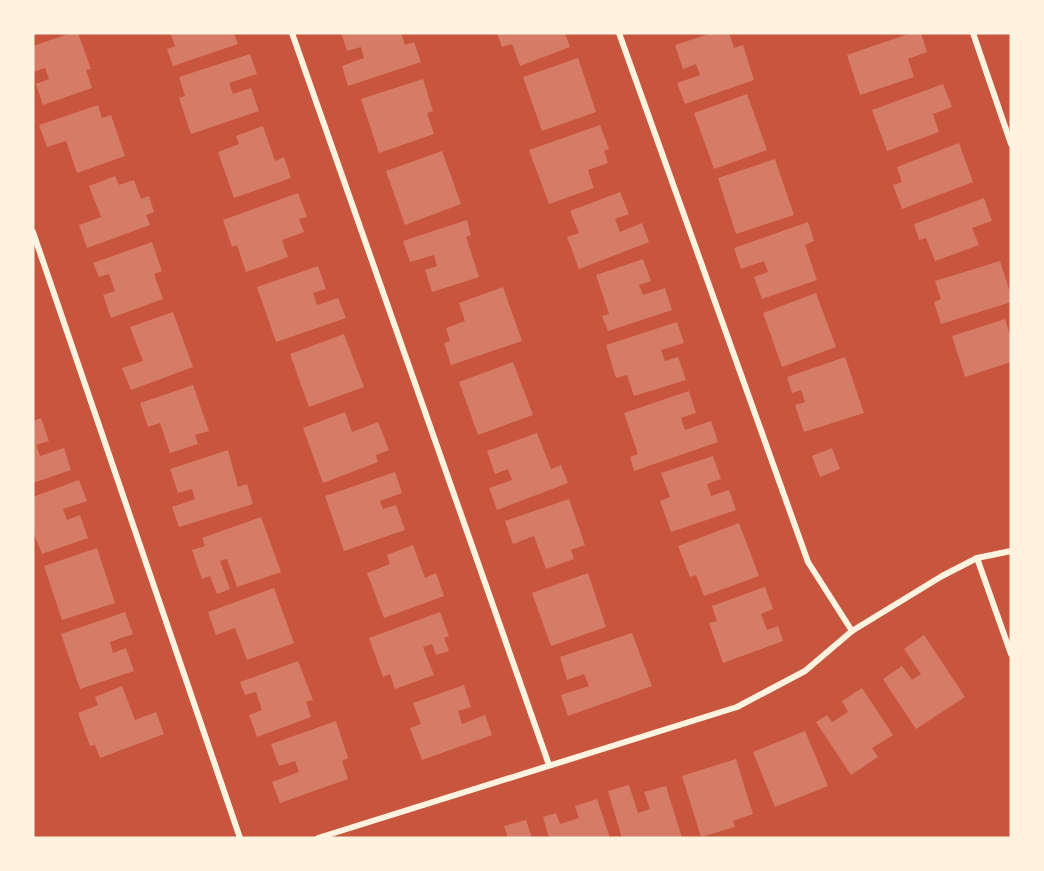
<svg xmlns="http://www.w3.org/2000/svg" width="1044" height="871" viewBox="0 0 1044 871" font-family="Inter,sans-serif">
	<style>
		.building { fill: #d67c66 }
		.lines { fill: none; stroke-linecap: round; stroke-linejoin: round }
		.minor { stroke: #fff3e0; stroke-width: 6 }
	</style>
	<rect width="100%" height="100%" fill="#c8553d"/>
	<g class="building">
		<polygon points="71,33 78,33 91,69 86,70 92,88 43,105 36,84 49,79 45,68 33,72 33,46"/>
		<polygon points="170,33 234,33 238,44 173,66 167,49 175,46"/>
		<polygon points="341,33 401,33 405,45 414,42 421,62 348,86 342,66 364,58 361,47 347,51"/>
		<polygon points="497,33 565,33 570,47 520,66 512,44 502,47"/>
		<polygon points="712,33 729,33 734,48 743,45 754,80 685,104 677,83 700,75 696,64 683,69 675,45"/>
		<polygon points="911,33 921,33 927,52 908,59 914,77 860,95 847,55"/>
		<polygon points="250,54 257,74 229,83 233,94 251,88 259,111 191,134 179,98 185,96 179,77"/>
		<polygon points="578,58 596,112 542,131 523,77"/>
		<polygon points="423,79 433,111 427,113 434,134 379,153 361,99"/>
		<polygon points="943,84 952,107 933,114 939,132 887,151 872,110"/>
		<polygon points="747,94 767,150 714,169 694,113"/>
		<polygon points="98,105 102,118 111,115 125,156 77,173 66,141 47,147 39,125"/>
		<polygon points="600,125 609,149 604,151 608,163 588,170 594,188 549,204 529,150"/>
		<polygon points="263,126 275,161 284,157 291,178 234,198 218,152 239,144 236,136"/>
		<polygon points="959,143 973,182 902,209 893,185 902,182 897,167"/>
		<polygon points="442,151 461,204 405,225 386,171"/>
		<polygon points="775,159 794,215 736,234 718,178"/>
		<polygon points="115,176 119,185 134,180 141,199 149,196 154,212 146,215 150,225 87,248 79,225 101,217 89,186"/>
		<polygon points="620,192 629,214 615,219 620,232 642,223 649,242 579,269 567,237 579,233 570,211"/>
		<polygon points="298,193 307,217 299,219 304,232 282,240 288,257 246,272 237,245 232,247 223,220"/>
		<polygon points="984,198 992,221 972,228 979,245 935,261 926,238 919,240 914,224"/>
		<polygon points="467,220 471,235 466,237 479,277 432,292 425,270 437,266 434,255 410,262 403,241"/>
		<polygon points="808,222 814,241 805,245 817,280 762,299 754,277 768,272 764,261 741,269 734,248"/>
		<polygon points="152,242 162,271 154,274 163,299 111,318 103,295 115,291 109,274 99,277 93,263"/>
		<polygon points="643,259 651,281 639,285 643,295 665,288 672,310 608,331 602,316 609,314 596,275"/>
		<polygon points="1000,261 1011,295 1011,302 941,324 934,302 941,299 935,281"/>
		<polygon points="318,266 326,289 313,293 317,305 338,298 346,318 276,342 257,287"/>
		<polygon points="503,287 522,341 451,365 444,343 450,341 446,328 465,321 459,303"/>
		<polygon points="816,293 836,347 782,367 763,313"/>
		<polygon points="173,312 193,367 131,390 122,368 143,361 130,327"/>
		<polygon points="1005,319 1011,338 1011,362 965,377 952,336"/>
		<polygon points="677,322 684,343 661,350 665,361 678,357 686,380 634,396 627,375 616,378 606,345"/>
		<polygon points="344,334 364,387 309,407 290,354"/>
		<polygon points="845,357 864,413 804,432 795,405 805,402 801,390 792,393 787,377"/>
		<polygon points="513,362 533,415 478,435 459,382"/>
		<polygon points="193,385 209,431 195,435 198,444 170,453 160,423 148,427 140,403"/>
		<polygon points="689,391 696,413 681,418 685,430 711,421 718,442 634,471 630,457 638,454 624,413"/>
		<polygon points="345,412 352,432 378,422 389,450 376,455 378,462 323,483 303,428"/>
		<polygon points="41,418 49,441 36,445 40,456 64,448 71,470 33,483 33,421"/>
		<polygon points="537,433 551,469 561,465 568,483 497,510 489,488 512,480 508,469 495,474 487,451"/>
		<polygon points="832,448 840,469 820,477 812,456"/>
		<polygon points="228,450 238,487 247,484 253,504 179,527 172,507 195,499 192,489 178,493 170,469"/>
		<polygon points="713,456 721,479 707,484 711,496 729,490 736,510 671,532 660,501 670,497 661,473"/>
		<polygon points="395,472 402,493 380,501 383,509 396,505 405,530 344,551 325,496"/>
		<polygon points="79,480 87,501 63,509 67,520 80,515 88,538 42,554 33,531 33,497"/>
		<polygon points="569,499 585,545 571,550 574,559 546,569 534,536 513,544 505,521"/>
		<polygon points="261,517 281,572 237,587 227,559 220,561 230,589 217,594 210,576 202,579 192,550 205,546 202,538"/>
		<polygon points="739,523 759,576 704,596 696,575 690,577 678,546"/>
		<polygon points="413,545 425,578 436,573 444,596 384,618 367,573 390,564 387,555"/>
		<polygon points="97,548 115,603 62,620 44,566"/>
		<polygon points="588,573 606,627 551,646 532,593"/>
		<polygon points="765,587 773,609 761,614 767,630 778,626 783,641 723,663 709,623 717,621 712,606"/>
		<polygon points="274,588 294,643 247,660 235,628 216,635 208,612"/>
		<polygon points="125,612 133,634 110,642 113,653 126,648 134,671 80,689 61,634"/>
		<polygon points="440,612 449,636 444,638 449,651 436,655 432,644 423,647 434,675 395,689 390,674 383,677 369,638"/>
		<polygon points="632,633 652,686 568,716 561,695 589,686 584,674 567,680 560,657"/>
		<polygon points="924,635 965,697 916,729 883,679 902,666 912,680 921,674 904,649"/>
		<polygon points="298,661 313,700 306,702 311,717 257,737 249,715 262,710 256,692 245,695 240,682"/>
		<polygon points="464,685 471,707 458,711 462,724 485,715 492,735 422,760 410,728 421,724 413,703"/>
		<polygon points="122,686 135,720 156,712 164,734 100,758 95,745 90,746 78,713 98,705 95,697"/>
		<polygon points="862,688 893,735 872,748 878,757 851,775 816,722 827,715 832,722 848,712 842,701"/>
		<polygon points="336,721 348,758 342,761 348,779 280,803 272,782 299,772 295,761 279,766 271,744"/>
		<polygon points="805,731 828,786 775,807 753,752"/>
		<polygon points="736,759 753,814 733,821 735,827 701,837 682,776"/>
		<polygon points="629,785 638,813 650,809 644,792 666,786 682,838 622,838 608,791"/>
		<polygon points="597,799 610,838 549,838 543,817 556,813 560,824 579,818 575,806"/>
		<polygon points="526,820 532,838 508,838 504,826"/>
	</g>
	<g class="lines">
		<g class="minor">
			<polyline points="292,33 549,765"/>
			<polyline points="619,33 808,562 852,631"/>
			<polyline points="973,33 1011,144"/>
			<polyline points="33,232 240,838"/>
			<polyline points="977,558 1011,654"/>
			<polyline points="318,838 737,707 805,671 852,631 942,576 977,558 1011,551"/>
		</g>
	</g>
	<rect width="1044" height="871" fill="none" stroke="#fff3e0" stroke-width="69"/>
</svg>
